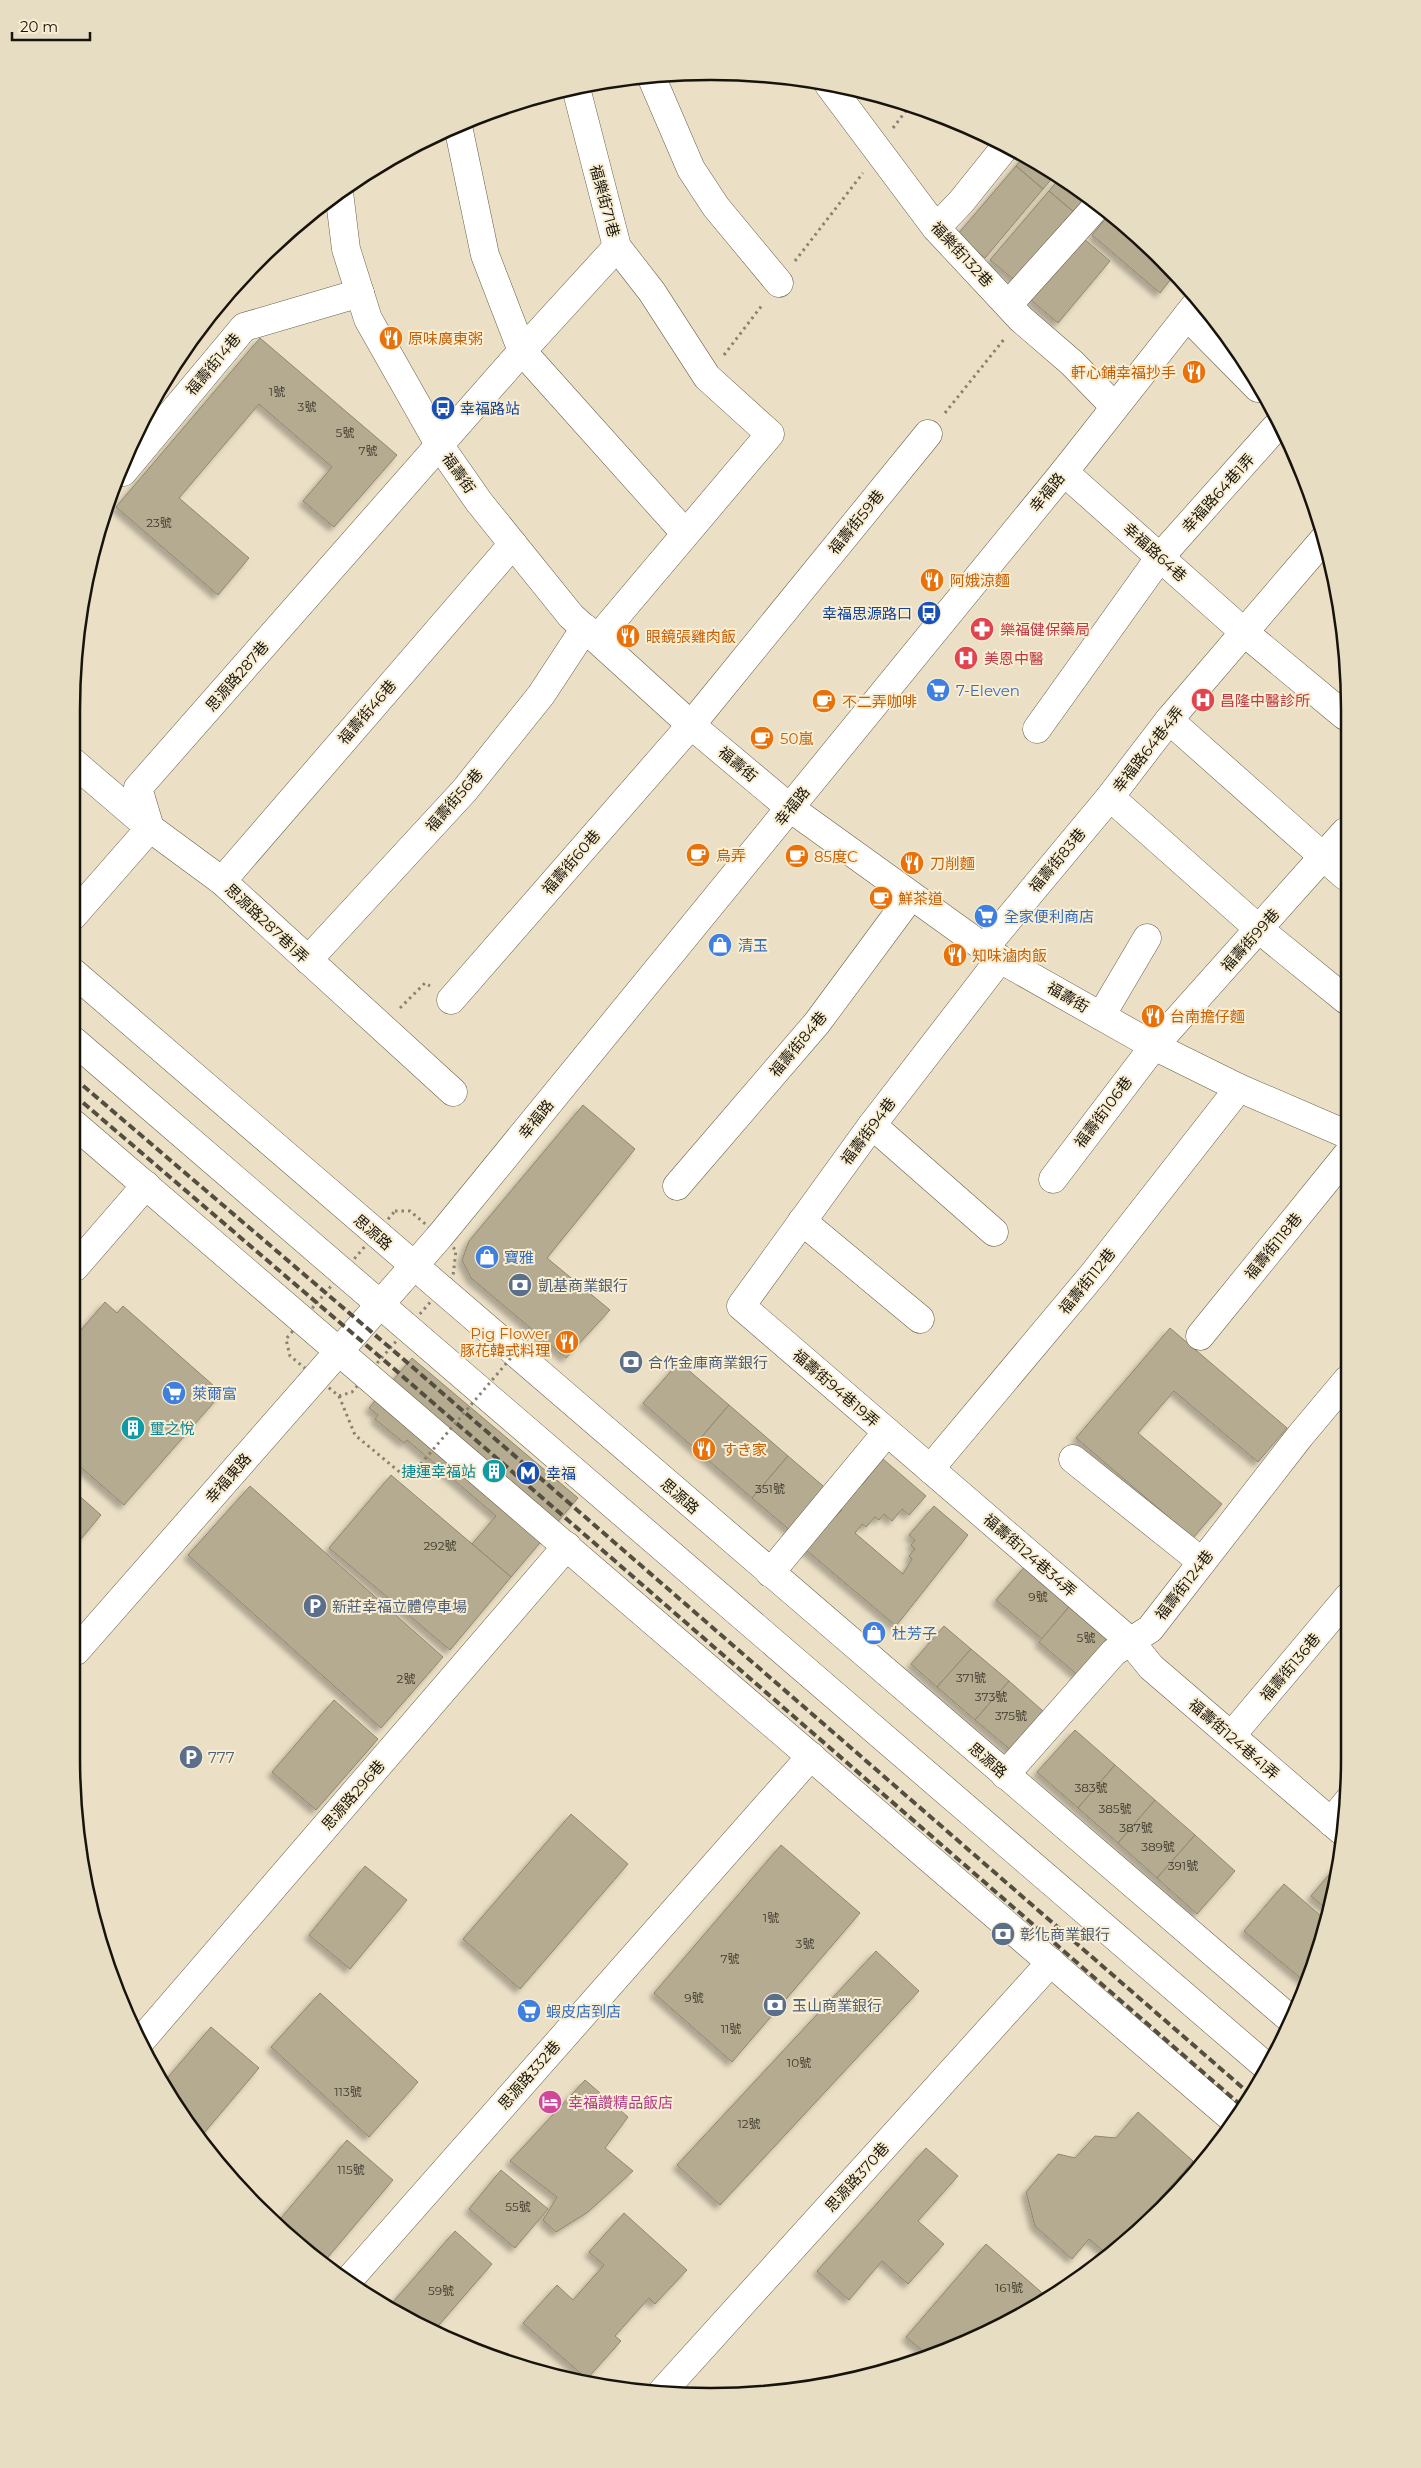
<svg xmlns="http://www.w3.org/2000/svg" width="1421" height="2468" viewBox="0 0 1421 2468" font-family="Montserrat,'Noto Sans TC','Noto Sans JP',sans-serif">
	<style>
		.building { fill: #b5ab91; stroke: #90876e; filter: url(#shadow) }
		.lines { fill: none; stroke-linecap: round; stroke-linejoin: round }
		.minor-casing { stroke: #685f48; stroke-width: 29 }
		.major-casing { stroke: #685f48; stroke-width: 29 }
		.path { stroke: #8a8270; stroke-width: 3; stroke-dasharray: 2.5 4; stroke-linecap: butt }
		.minor { stroke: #fff; stroke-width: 28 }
		.major { stroke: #fff; stroke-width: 28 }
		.rail { stroke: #544e40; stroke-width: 4; stroke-dasharray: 8 4; stroke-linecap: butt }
		.path-bridge { stroke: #8a8270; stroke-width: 3; stroke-dasharray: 2.5 4; stroke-linecap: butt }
		.labels { text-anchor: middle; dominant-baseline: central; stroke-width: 4; stroke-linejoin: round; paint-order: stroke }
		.number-label { font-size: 12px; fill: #3f3a2c }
		.street-label { font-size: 15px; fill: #18140b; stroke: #f8eed3 }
		.food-label { font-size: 15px; fill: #c56008; stroke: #f8eed3; text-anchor: start }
		.transit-label { font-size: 15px; fill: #164399; stroke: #f8eed3; text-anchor: start }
		.health-label { font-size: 15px; fill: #be3a42; stroke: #f8eed3; text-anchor: start }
		.shop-label { font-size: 15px; fill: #366cbe; stroke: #f8eed3; text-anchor: start }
		.service-label { font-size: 15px; fill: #4e5e75; stroke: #f8eed3; text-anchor: start }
		.culture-label { font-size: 15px; fill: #0d838f; stroke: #f8eed3; text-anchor: start }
		.hotel-label { font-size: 15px; fill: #b23c85; stroke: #f8eed3; text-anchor: start }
		.rim { fill: none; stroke: #18140b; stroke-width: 2.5 }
	</style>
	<defs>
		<filter id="shadow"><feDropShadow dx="-4.5" dy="4.5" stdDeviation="2.5" flood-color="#0004"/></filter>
	</defs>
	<rect width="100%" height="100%" fill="#ebe0c6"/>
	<g class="building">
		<polygon points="1025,155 1054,176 1043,189 1016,166"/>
		<polygon points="1016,166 1043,189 985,258 957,235"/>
		<polygon points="1059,179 1088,201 1076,214 1049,191"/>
		<polygon points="1049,191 1076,214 1018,283 990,260"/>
		<polygon points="1108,216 1162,258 1175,274 1160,293 1092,235"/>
		<polygon points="1083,238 1110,261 1058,323 1031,300"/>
		<polygon points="216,309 219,312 168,375"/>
		<polygon points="260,338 397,455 334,527 303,501 332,467 259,404 179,498 249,558 218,595 116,507"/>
		<polygon points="583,1105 635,1149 547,1258 610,1310 566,1358 471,1278 462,1260 469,1241"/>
		<polygon points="105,1302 117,1313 123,1306 222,1393 124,1505 75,1462 75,1337"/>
		<polygon points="1170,1328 1287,1428 1258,1462 1174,1391 1138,1433 1222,1504 1193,1538 1076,1438"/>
		<polygon points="412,1358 578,1498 511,1577 472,1544 496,1516 407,1440 404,1443 375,1419 378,1415 369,1408"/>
		<polygon points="679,1362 729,1405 693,1447 643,1403"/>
		<polygon points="729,1405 788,1456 752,1498 693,1447"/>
		<polygon points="788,1456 829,1491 793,1533 752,1498"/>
		<polygon points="883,1459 926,1496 909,1515 902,1509 892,1521 884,1514 879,1520 875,1517 866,1527 862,1524 855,1533 903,1574 912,1559 909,1556 915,1549 911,1545 915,1540 909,1535 934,1506 968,1535 896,1626 799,1544 828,1510 836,1516 842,1510 834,1503 855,1479 862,1485"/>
		<polygon points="391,1475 511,1577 450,1650 329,1548"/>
		<polygon points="250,1486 443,1657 381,1728 188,1555"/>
		<polygon points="76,1493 101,1515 76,1545"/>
		<polygon points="1027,1564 1072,1603 1042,1639 996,1600"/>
		<polygon points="1074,1601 1115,1635 1080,1677 1039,1642"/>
		<polygon points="944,1626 971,1649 937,1687 911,1664"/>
		<polygon points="971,1649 1009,1681 975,1720 937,1687"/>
		<polygon points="1009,1681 1052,1719 1019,1757 975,1720"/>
		<polygon points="334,1700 378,1739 316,1810 272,1772"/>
		<polygon points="1075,1730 1115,1765 1078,1808 1037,1772"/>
		<polygon points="1115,1765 1155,1800 1118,1843 1078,1808"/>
		<polygon points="1155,1800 1195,1835 1157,1878 1118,1843"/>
		<polygon points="571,1814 628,1864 520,1989 463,1939"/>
		<polygon points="1195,1835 1235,1871 1197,1914 1157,1878"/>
		<polygon points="781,1845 860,1913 732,2062 654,1993"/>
		<polygon points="1337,1865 1330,1912 1311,1896"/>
		<polygon points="365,1866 407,1900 350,1969 309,1935"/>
		<polygon points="1284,1884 1328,1922 1304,1981 1244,1931"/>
		<polygon points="876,1951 919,1991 720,2205 677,2165"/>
		<polygon points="320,1993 418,2082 369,2137 271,2047"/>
		<polygon points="211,2027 259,2068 199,2139 163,2083"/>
		<polygon points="585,2080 628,2117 605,2148 633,2171 588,2212 556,2232 543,2220 557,2197 510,2161"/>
		<polygon points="1138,2112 1193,2161 1116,2249 1108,2255 1089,2239 1072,2259 1035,2226 1026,2192 1058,2154 1075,2158 1095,2136 1116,2138"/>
		<polygon points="347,2140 393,2180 323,2263 276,2224"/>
		<polygon points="926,2148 958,2176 918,2221 944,2244 908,2284 882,2261 849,2300 817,2271"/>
		<polygon points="501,2170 548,2209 515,2248 469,2209"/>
		<polygon points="624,2213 687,2270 655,2304 649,2298 615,2336 621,2341 587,2379 523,2323 557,2285 573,2300 604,2265 589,2252"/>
		<polygon points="455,2231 492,2264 432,2333 425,2329 393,2302"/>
		<polygon points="986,2244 1048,2298 1030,2311 955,2348 929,2356 906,2337"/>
	</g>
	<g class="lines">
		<g class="minor-casing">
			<g id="minor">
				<polyline points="651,76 691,169 716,207 779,283"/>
				<polyline points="829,85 936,228 1021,319 1072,363 1114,406"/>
				<polyline points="576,88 617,247 652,292 707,377 770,434 597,639"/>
				<polyline points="458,126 485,255 522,351 685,533"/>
				<polyline points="339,192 346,249 368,319 440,446 479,502 571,616 691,725 790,808 1000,959 1154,1046 1239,1088 1346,1134"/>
				<polyline points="936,228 961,202 1006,146"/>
				<polyline points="1009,304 1096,207"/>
				<polyline points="1187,316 1258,388"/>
				<polyline points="123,472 244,327 360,293"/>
				<polyline points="1064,472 1245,633 1345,716"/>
				<polyline points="1169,720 1345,876"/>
				<polyline points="1037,729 1160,557 1275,428"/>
				<polyline points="73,762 150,828 222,881 453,1092"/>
				<polyline points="1110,797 1260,930 1346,1000"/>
				<polyline points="222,881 513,544"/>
				<polyline points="73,916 150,828 138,788 522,351 617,247"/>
				<polyline points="986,946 1110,797 1169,720 1324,539"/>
				<polyline points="1000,959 872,1125 741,1306 1130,1641 1151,1667 1343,1832"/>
				<polyline points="308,960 464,791 541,695 585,628"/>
				<polyline points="451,1000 691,725 928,434"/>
				<polyline points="1101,1016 1147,938"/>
				<polyline points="872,1125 994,1232"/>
				<polyline points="1053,1179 1154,1046 1345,832"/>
				<polyline points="677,1186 817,1023 911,896"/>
				<polyline points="802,1221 920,1319"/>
				<polyline points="75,1267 146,1185"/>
				<polyline points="1200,1336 1346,1156"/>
				<polyline points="1073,1459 1202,1562"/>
				<polyline points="930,1469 1095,1272 1239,1088"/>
				<polyline points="770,1573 887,1432"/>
				<polyline points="76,1651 440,1236 1064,472 1198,302"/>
				<polyline points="1231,1736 1348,1597"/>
				<polyline points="1005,1775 1114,1652 1150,1629 1300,1436 1347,1380"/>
				<polyline points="1331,1822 1348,1801"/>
				<polyline points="139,2043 567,1546"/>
				<polyline points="347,2282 811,1756"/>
				<polyline points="662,2392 1051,1962"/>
			</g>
		</g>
		<g class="major-casing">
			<g id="major">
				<polyline points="74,973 1289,2018"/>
				<polyline points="74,1041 1268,2068"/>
				<polyline points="74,1124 1234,2120"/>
			</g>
		</g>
		<g class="path">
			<polyline points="893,128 911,104"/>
			<polyline points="795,261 863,173"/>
			<polyline points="724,355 763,304"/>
			<polyline points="945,413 1005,338"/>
			<polyline points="400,1008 425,983 430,986"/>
			<polygon points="395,1211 410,1211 456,1250 453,1276 352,1392 339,1396 290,1356 286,1339"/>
			<polyline points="339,1396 355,1435 408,1479"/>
		</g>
		<use href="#minor" class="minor"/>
		<use href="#major" class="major"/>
		<g class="rail">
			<polyline points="74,1078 402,1358 1251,2095"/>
			<polyline points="74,1095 393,1368 1243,2107"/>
		</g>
		<polyline class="path-bridge" points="408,1479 527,1339 517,1331"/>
	</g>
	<defs>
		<g id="restaurant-disc" transform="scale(1.25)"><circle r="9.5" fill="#e8710a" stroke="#f8eed3"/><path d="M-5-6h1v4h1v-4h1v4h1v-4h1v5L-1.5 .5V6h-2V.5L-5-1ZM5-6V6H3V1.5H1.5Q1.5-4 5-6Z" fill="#fff"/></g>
		<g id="bus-disc" transform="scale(1.25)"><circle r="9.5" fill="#1a4fb4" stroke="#f8eed3"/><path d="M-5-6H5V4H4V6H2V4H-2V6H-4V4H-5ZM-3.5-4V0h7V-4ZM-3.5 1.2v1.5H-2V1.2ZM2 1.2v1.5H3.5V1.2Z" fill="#fff"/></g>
		<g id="pharmacy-disc" transform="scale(1.25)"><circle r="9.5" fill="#e0444e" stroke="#f8eed3"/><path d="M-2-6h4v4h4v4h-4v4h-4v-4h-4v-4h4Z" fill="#fff"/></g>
		<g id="hospital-disc" transform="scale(1.25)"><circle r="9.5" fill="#e0444e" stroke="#f8eed3"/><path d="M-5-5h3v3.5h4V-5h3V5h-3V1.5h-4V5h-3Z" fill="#fff"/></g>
		<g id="supermarket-disc" transform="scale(1.25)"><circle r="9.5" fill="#3f7fe0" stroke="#f8eed3"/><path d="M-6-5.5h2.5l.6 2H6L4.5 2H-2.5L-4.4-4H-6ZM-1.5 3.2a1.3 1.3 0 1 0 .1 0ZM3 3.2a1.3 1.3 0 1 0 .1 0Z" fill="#fff"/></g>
		<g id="cafe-disc" transform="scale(1.25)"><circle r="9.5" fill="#e8710a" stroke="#f8eed3"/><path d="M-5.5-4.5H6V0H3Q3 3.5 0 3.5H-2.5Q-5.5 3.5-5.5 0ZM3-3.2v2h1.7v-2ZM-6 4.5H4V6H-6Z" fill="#fff"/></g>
		<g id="shop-disc" transform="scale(1.25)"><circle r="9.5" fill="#3f7fe0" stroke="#f8eed3"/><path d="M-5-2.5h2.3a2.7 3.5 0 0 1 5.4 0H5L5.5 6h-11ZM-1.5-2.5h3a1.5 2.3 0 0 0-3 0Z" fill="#fff"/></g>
		<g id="bank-disc" transform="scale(1.25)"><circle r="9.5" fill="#5c6f8a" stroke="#f8eed3"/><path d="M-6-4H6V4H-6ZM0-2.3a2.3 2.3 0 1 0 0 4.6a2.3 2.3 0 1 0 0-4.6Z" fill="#fff"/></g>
		<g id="building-disc" transform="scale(1.25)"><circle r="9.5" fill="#0f9aa8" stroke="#f8eed3"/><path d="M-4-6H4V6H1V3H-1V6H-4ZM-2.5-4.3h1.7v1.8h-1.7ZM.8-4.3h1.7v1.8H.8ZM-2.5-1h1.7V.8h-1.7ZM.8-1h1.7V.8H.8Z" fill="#fff"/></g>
		<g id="metro-disc" transform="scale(1.25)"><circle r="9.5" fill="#1a4fb4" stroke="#f8eed3"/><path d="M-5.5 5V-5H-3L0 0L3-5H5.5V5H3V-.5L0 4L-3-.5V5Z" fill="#fff"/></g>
		<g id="parking-disc" transform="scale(1.25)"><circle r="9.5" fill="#5c6f8a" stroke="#f8eed3"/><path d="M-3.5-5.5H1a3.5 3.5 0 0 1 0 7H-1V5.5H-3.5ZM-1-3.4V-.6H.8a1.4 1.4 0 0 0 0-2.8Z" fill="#fff"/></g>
		<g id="hotel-disc" transform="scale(1.25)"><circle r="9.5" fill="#d1479c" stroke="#f8eed3"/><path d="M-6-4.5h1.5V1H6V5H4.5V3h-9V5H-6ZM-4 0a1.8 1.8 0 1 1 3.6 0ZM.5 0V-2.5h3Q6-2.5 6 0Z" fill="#fff"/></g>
	</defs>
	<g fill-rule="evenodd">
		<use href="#restaurant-disc" x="391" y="338"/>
		<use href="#restaurant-disc" x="1194" y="372"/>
		<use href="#bus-disc" x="443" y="408"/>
		<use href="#restaurant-disc" x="932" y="580"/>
		<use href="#bus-disc" x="929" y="613"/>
		<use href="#pharmacy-disc" x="982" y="629"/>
		<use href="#restaurant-disc" x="628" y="636"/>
		<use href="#hospital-disc" x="966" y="658"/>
		<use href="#supermarket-disc" x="938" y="690"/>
		<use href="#hospital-disc" x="1203" y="700"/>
		<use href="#cafe-disc" x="824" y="701"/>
		<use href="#cafe-disc" x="762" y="738"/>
		<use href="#cafe-disc" x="698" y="855"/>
		<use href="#cafe-disc" x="797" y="856"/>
		<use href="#restaurant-disc" x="912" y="863"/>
		<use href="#cafe-disc" x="881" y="898"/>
		<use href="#supermarket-disc" x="986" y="916"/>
		<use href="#shop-disc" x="720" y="945"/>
		<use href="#restaurant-disc" x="955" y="955"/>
		<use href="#restaurant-disc" x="1153" y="1016"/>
		<use href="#shop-disc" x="487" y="1257"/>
		<use href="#bank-disc" x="520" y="1285"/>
		<use href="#restaurant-disc" x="567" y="1342"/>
		<use href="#bank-disc" x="631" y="1362"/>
		<use href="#supermarket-disc" x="174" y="1393"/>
		<use href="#building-disc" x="133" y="1428"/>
		<use href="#restaurant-disc" x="704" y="1449"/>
		<use href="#building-disc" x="494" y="1471"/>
		<use href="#metro-disc" x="528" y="1473"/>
		<use href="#parking-disc" x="315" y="1606"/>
		<use href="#shop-disc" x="874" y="1633"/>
		<use href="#parking-disc" x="191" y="1757"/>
		<use href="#bank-disc" x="1003" y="1934"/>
		<use href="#bank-disc" x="775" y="2005"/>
		<use href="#supermarket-disc" x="529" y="2011"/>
		<use href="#hotel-disc" x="550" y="2102"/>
	</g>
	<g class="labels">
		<g class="number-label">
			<text x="277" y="391">1號</text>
			<text x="307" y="406">3號</text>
			<text x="345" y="432">5號</text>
			<text x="368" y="450">7號</text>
			<text x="159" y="522">23號</text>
			<text x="770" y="1488">351號</text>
			<text x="440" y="1545">292號</text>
			<text x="1038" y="1596">9號</text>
			<text x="1086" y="1637">5號</text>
			<text x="971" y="1677">371號</text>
			<text x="406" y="1678">2號</text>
			<text x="991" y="1696">373號</text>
			<text x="1011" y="1715">375號</text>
			<text x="1091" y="1787">383號</text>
			<text x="1115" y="1808">385號</text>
			<text x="1136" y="1827">387號</text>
			<text x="1158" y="1846">389號</text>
			<text x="1183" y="1865">391號</text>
			<text x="771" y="1917">1號</text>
			<text x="805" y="1943">3號</text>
			<text x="730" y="1958">7號</text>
			<text x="694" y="1997">9號</text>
			<text x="731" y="2028">11號</text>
			<text x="799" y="2062">10號</text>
			<text x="348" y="2091">113號</text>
			<text x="749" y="2123">12號</text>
			<text x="351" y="2169">115號</text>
			<text x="518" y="2206">55號</text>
			<text x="1009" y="2287">161號</text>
			<text x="441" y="2290">59號</text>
		</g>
		<g class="street-label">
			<text transform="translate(605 201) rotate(75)">福樂街71巷</text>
			<text transform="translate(962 254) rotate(47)">福樂街132巷</text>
			<text transform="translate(213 364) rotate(-50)">福壽街14巷</text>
			<text transform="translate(459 473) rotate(55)">福壽街</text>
			<text transform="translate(1047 492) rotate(-51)">幸福路</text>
			<text transform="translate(1218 493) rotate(-48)">幸福路64巷1弄</text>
			<text transform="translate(856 522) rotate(-51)">福壽街59巷</text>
			<text transform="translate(1155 552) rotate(42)">幸福路64巷</text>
			<text transform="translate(237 676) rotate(-49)">思源路287巷</text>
			<text transform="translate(367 712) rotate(-49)">福壽街46巷</text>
			<text transform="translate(1148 749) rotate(-52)">幸福路64巷4弄</text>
			<text transform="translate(738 764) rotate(40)">福壽街</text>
			<text transform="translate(454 800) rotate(-49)">福壽街56巷</text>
			<text transform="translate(792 806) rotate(-51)">幸福路</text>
			<text transform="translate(1057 860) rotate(-50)">福壽街83巷</text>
			<text transform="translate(571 862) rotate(-49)">福壽街60巷</text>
			<text transform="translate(267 923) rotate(43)">思源路287巷1弄</text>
			<text transform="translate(1250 940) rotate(-48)">福壽街99巷</text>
			<text transform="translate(1068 997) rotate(30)">福壽街</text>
			<text transform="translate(798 1044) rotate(-50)">福壽街84巷</text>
			<text transform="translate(1103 1112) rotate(-53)">福壽街106巷</text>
			<text transform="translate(536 1119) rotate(-51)">幸福路</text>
			<text transform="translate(868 1131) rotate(-53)">福壽街94巷</text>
			<text transform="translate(373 1232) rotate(41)">思源路</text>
			<text transform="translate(1273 1246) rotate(-51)">福壽街118巷</text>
			<text transform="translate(1087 1281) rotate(-51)">福壽街112巷</text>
			<text transform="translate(836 1388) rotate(41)">福壽街94巷19弄</text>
			<text transform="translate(228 1478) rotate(-49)">幸福東路</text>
			<text transform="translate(680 1496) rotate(41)">思源路</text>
			<text transform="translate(1030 1555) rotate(41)">福壽街124巷34弄</text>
			<text transform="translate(1184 1585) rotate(-52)">福壽街124巷</text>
			<text transform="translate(1290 1667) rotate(-50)">福壽街136巷</text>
			<text transform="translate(1234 1739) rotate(41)">福壽街124巷41弄</text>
			<text transform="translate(988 1760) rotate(41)">思源路</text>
			<text transform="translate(353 1795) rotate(-49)">思源路296巷</text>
			<text transform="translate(529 2075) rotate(-49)">思源路332巷</text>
			<text transform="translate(857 2177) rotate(-48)">思源路370巷</text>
		</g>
		<g class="food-label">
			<text x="408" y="338">原味廣東粥</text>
			<text x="1176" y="372" text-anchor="end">軒心鋪幸福抄手</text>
			<text x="950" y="580">阿娥涼麵</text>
			<text x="646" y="636">眼鏡張雞肉飯</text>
			<text x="842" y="701">不二弄咖啡</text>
			<text x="780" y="738">50嵐</text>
			<text x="716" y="855">烏弄</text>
			<text x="814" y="856">85度C</text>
			<text x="930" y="863">刀削麵</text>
			<text x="898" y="898">鮮茶道</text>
			<text x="972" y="955">知味滷肉飯</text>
			<text x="1170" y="1016">台南擔仔麵</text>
			<text x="550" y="1333" text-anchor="end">Pig Flower<tspan x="550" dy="17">豚花韓式料理</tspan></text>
			<text x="722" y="1449">すき家</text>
		</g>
		<g class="transit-label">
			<text x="460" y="408">幸福路站</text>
			<text x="912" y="613" text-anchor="end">幸福思源路口</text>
			<text x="546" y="1473">幸福</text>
		</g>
		<g class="health-label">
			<text x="1000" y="629">樂福健保藥局</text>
			<text x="984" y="658">美恩中醫</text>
			<text x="1220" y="700">昌隆中醫診所</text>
		</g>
		<g class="shop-label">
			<text x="956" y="690">7-Eleven</text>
			<text x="1004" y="916">全家便利商店</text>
			<text x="738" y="945">清玉</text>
			<text x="504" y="1257">寶雅</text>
			<text x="192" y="1393">萊爾富</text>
			<text x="892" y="1633">杜芳子</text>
			<text x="546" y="2011">蝦皮店到店</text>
		</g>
		<g class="service-label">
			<text x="538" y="1285">凱基商業銀行</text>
			<text x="648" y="1362">合作金庫商業銀行</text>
			<text x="332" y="1606">新莊幸福立體停車場</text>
			<text x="208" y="1757">777</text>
			<text x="1020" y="1934">彰化商業銀行</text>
			<text x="792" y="2005">玉山商業銀行</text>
		</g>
		<g class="culture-label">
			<text x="150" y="1428">璽之悅</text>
			<text x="476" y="1471" text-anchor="end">捷運幸福站</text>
		</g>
		<g class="hotel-label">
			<text x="568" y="2102">幸福讚精品飯店</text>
		</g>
	</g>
	<path d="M0 0H1421V2468H0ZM710 80H711A630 630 0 0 1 1341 710V1758A630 630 0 0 1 711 2388H710A630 630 0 0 1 80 1758V710A630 630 0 0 1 710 80Z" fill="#e6ddc3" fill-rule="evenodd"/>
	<path class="rim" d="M710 80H711A630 630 0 0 1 1341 710V1758A630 630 0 0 1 711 2388H710A630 630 0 0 1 80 1758V710A630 630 0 0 1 710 80Z"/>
	<path d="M12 32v8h78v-8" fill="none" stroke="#18140b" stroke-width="2.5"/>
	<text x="20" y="32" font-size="15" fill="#18140b" stroke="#f8eed3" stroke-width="4" paint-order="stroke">20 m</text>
</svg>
